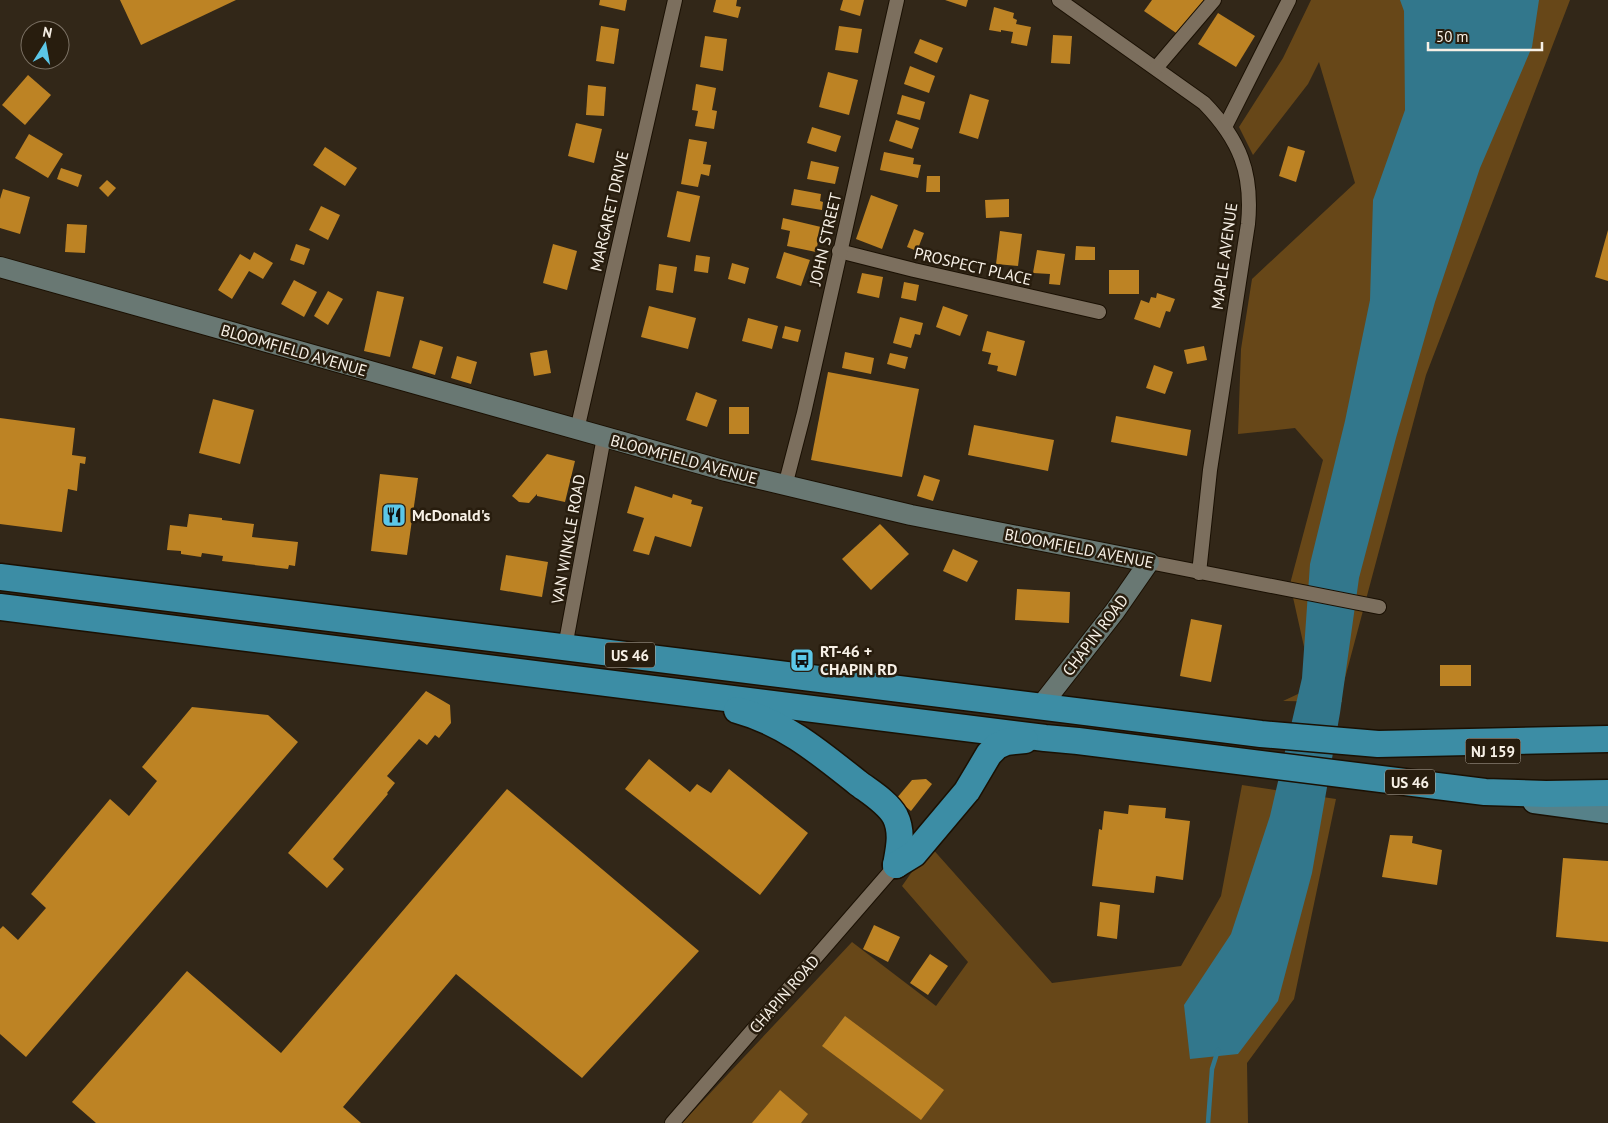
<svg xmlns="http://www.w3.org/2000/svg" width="1608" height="1123" viewBox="0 0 1608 1123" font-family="'PT Sans',sans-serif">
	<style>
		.green { fill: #674718 }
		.water { fill: #32778c }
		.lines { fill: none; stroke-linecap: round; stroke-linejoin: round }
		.stream { stroke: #32778c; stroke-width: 4.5 }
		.building { fill: #bd8324 }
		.street-casing { stroke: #1a1003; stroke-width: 16 }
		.secondary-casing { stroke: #1a1003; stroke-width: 22 }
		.primary-casing { stroke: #1a1003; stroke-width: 25 }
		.highway-casing { stroke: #1a1003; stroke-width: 29 }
		.street { stroke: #7c6f5e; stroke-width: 14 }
		.secondary { stroke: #697873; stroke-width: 20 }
		.primary { stroke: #568189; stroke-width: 22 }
		.highway { stroke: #3c8da5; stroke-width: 26 }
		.labels { text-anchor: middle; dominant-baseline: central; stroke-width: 5; stroke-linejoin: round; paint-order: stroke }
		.shield { fill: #281d0e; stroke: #b9b1a5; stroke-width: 1 }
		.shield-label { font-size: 15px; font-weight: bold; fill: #f7f0e6 }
		.street-label { font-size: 16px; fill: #f7f0e6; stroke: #281d0e }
		.poi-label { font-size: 16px; font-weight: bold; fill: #f7f0e6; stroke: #281d0e; text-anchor: start }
	</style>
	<rect width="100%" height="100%" fill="#322718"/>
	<g class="green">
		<polygon points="1311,0 1570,0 1426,375 1341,693 1342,702 1283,701 1313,687 1290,584 1323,460 1295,428 1238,434 1241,349 1252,279 1355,183 1319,62 1308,84 1253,155 1239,127 1283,58"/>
		<polygon points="1242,785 1336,799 1294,999 1247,1063 1248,1123 682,1123 852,942 936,1006 968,962 902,886 930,846 1052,983 1181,966 1221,896"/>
	</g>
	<polygon class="water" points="1400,0 1539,0 1532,47 1480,168 1435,302 1396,438 1359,578 1340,713 1312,873 1278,1001 1238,1054 1190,1059 1184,1005 1231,934 1270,816 1302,678 1310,564 1345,421 1370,300 1373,200 1405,110 1404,11"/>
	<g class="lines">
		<polyline class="stream" points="1208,1123 1212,1069 1218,1050"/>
	</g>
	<g class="building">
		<polygon points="120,0 236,0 141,45"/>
		<polygon points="600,0 627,0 625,11 599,5"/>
		<polygon points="716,0 737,0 736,6 741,7 738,18 713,12"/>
		<polygon points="843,0 864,0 860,16 840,10"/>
		<polygon points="945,0 968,0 966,7"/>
		<polygon points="1152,0 1207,0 1182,37 1144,11"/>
		<polygon points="994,7 1014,13 1013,18 1017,20 1016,24 1031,27 1027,46 1011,43 1013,32 1001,30 1001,32 989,30"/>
		<polygon points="1218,13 1255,36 1236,67 1198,44"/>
		<polygon points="601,26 619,29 614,64 596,61"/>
		<polygon points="839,26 862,29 858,53 835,50"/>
		<polygon points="1053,35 1072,36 1070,64 1051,63"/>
		<polygon points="705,36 727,39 723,71 700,67"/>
		<polygon points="920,39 943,48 937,63 914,53"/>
		<polygon points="910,66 935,76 929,93 904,84"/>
		<polygon points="828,72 858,80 849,115 819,107"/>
		<polygon points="28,75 51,95 25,125 2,105"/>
		<polygon points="696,84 716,88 712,110 717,111 714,129 695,126 698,111 692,110"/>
		<polygon points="588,85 606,87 604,116 586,115"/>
		<polygon points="970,94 989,100 978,139 959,133"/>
		<polygon points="902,95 925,102 920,120 897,114"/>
		<polygon points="896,120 919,128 912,149 889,141"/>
		<polygon points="576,123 602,129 594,163 568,156"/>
		<polygon points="812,127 841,136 836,152 807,143"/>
		<polygon points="29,134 63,154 48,178 15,158"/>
		<polygon points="689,139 707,142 703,164 711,165 709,176 701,174 698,187 681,184"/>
		<polygon points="1288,146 1305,151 1296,182 1279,176"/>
		<polygon points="325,147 357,168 345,186 313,165"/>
		<polygon points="884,152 914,158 913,164 921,165 918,178 880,170"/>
		<polygon points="811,161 839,167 835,184 807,179"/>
		<polygon points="61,168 82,175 78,187 57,179"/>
		<polygon points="927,176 940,176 940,192 926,192"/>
		<polygon points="107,180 116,188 108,197 99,188"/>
		<polygon points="3,189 30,197 20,234 0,228 0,199"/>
		<polygon points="794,189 821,194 820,201 823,202 822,210 791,205"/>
		<polygon points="677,191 700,196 690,242 667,237"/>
		<polygon points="871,195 898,205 882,249 856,239"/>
		<polygon points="1009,199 1009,217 986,218 985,200"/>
		<polygon points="321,206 340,215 328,240 309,230"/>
		<polygon points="783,218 821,227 816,252 787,246 790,231 781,229"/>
		<polygon points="67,224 87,225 85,253 65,252"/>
		<polygon points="914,229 924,233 917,251 907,247"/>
		<polygon points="1608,230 1608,281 1595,277"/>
		<polygon points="1000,231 1022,234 1018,266 996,264"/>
		<polygon points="296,244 310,249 304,265 290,260"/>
		<polygon points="553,244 577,251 567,290 543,283"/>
		<polygon points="1076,246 1095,247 1095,260 1075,260"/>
		<polygon points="1037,250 1065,254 1060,285 1049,284 1050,274 1033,273"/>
		<polygon points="254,252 273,263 263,279 249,271 232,299 218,290 240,254 250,260"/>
		<polygon points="784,252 810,260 801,286 776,278"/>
		<polygon points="696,255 710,257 708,273 694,271"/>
		<polygon points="732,263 749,268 745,284 728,279"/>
		<polygon points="659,264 677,267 673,293 656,290"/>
		<rect x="1109" y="270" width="30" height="24"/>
		<polygon points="862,273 883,277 879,298 857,293"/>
		<polygon points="294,280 317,292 304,317 281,304"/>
		<polygon points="904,282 919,285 916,301 901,298"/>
		<polygon points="328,291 343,299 328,325 314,316"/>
		<polygon points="377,291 404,297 390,357 364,351"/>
		<polygon points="1157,293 1175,299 1170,312 1166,311 1160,328 1134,319 1141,300 1149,303 1151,297 1156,298"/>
		<polygon points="649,306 696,318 688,349 641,337"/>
		<polygon points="943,306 968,315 960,336 936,327"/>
		<polygon points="900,317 923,323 920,335 915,334 911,348 893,343"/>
		<polygon points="748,318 778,326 772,349 742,341"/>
		<polygon points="785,326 801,330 798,342 782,338"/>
		<polygon points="987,331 1025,341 1016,376 997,371 998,366 988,364 991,353 982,351"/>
		<polygon points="420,340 443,347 435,375 412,368"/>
		<polygon points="1204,346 1207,360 1187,364 1184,350"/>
		<polygon points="547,350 551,373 534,376 530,353"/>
		<polygon points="845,352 874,358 871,374 842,368"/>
		<polygon points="890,353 908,357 905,369 887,364"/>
		<polygon points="457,356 477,362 471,384 451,378"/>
		<polygon points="1154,365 1173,372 1165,394 1146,388"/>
		<polygon points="828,372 919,389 902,477 811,460"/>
		<polygon points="696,392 717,400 707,427 686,420"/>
		<polygon points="213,399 254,410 240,464 199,453"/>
		<rect x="729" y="407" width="20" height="27"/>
		<polygon points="1116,416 1191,430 1187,456 1111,442"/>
		<polygon points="0,418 75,428 72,455 86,457 85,464 80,463 77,491 68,489 62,532 0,524"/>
		<polygon points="974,425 1054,440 1048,471 968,455"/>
		<polygon points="547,454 575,461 565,502 537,496 537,494 529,503 519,502 512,496"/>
		<polygon points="380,474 418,478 407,555 371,551"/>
		<polygon points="924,475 940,480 933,501 917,496"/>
		<polygon points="635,486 672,498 673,494 692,500 691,504 703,507 691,547 655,536 649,555 633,551 644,518 627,513"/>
		<polygon points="189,514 222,518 222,520 254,524 252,537 298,542 295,566 289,565 288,569 222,561 223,556 202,553 201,557 181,554 181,551 167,550 170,525 187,527"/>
		<polygon points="880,524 909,554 871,590 842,559"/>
		<polygon points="953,549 978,561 967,582 943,571"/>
		<polygon points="506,555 548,562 542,597 500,590"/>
		<polygon points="1017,589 1070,592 1069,623 1015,620"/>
		<polygon points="1191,619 1222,625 1211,682 1180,676"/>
		<rect x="1440" y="665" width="31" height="21"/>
		<polygon points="426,691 450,705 451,723 439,738 435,735 427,745 419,739 387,776 395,783 387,793 388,794 333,859 344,869 327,888 288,853"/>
		<polygon points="192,707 268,715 298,742 26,1057 0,1034 0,929 3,926 18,940 46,908 31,894 110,799 129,816 157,781 142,767"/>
		<polygon points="649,759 690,792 697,784 711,793 729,769 808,833 760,895 625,789"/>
		<polygon points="926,779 932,784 911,811 896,799 912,780"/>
		<polygon points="507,789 699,951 582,1078 456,974 343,1107 361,1123 96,1123 72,1102 187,971 281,1053"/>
		<polygon points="1129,805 1166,808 1165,818 1190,821 1183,880 1156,876 1154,893 1092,886 1099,829 1102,830 1104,811 1128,814"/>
		<polygon points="1390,835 1413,836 1412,843 1442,850 1437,885 1382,877"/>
		<polygon points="1563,858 1608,861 1608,942 1556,937"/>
		<polygon points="1100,902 1120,905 1117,939 1097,936"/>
		<polygon points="874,925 900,937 888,962 863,949"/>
		<polygon points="930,954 948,966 928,995 910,983"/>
		<polygon points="845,1016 944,1090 921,1120 822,1046"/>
		<polygon points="780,1090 808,1114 801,1123 752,1123"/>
	</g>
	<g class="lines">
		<g class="street-casing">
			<g id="street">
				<path d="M1059,0L1204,103C1240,140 1253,173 1248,224L1210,470L1199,573"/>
				<polyline points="1156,68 1214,0"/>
				<polyline points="1225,127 1289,0"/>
				<polyline points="839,251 914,270 1099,312"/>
				<polyline points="577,430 675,0"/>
				<polyline points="785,486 804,413 897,0"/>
				<polyline points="1149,562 1379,607"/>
				<polyline points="565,647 604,437"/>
				<polyline points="672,1123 896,865"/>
			</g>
		</g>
		<g class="secondary-casing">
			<polyline id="secondary" points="0,267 726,471 911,515 1149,562 1115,611 1040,707"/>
		</g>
		<g class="primary-casing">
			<polyline id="primary" points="1534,802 1608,812"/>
		</g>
		<g class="highway-casing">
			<g id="highway">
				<polyline points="0,577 1261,734 1378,744 1608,739"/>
				<polyline points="0,607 1045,738 1078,741 1485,792 1546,794 1608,793"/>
				<path d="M737,710C785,723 819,752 858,783C870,792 887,802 895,816C903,832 899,849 896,865"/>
				<polyline points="896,865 914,854 967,791 989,754 997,746 1006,742 1025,740"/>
			</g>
		</g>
		<use href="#street" class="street"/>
		<use href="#secondary" class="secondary"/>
		<use href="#primary" class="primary"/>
		<use href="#highway" class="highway"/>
	</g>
	<defs>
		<g id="restaurant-square" transform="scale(1.25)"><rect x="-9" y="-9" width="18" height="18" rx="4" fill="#5cc7e8" stroke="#281d0e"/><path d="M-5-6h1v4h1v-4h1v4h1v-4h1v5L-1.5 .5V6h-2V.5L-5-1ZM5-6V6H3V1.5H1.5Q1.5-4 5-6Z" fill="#111"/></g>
		<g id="bus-square" transform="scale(1.25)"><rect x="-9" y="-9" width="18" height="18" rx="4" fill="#5cc7e8" stroke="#281d0e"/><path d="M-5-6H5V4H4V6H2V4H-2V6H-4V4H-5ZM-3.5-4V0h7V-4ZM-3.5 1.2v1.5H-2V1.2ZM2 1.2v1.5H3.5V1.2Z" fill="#111"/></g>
	</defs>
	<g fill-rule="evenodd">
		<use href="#restaurant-square" x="394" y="515"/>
		<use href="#bus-square" x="802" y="660"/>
	</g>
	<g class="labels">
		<g class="shield">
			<rect x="605" y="642.5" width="50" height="25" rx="4"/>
			<rect x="1465.5" y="738.5" width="55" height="25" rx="4"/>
			<rect x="1385" y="769.5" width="50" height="25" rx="4"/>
		</g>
		<g class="shield-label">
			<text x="630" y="655">US 46</text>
			<text x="1493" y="751">NJ 159</text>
			<text x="1410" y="782">US 46</text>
		</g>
		<g class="street-label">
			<text transform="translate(609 211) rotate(-77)">MARGARET DRIVE</text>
			<text transform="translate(825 239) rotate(-77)">JOHN STREET</text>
			<text transform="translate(1224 256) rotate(-82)">MAPLE AVENUE</text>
			<text transform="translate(973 266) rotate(13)">PROSPECT PLACE</text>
			<text transform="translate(294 350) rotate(16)">BLOOMFIELD AVENUE</text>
			<text transform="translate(684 459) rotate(15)">BLOOMFIELD AVENUE</text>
			<text transform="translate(568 539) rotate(-80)">VAN WINKLE ROAD</text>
			<text transform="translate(1079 548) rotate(11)">BLOOMFIELD AVENUE</text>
			<text transform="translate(1095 635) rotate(-53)">CHAPIN ROAD</text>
			<text transform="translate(784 994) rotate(-49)">CHAPIN ROAD</text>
		</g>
		<g class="poi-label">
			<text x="412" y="515">McDonald's</text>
			<text x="820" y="651">RT-46 +<tspan x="820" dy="18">CHAPIN RD</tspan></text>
		</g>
	</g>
	<g transform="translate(45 45) rotate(11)"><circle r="24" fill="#281d0e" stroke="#7b7164"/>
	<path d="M0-4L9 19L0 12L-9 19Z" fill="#5cc7e8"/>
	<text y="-8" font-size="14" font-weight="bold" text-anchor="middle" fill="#f7f0e6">N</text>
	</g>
	<path d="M1428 42v8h114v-8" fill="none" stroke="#f7f0e6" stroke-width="2.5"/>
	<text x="1436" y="42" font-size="15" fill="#f7f0e6" stroke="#281d0e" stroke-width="4" paint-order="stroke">50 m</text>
</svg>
